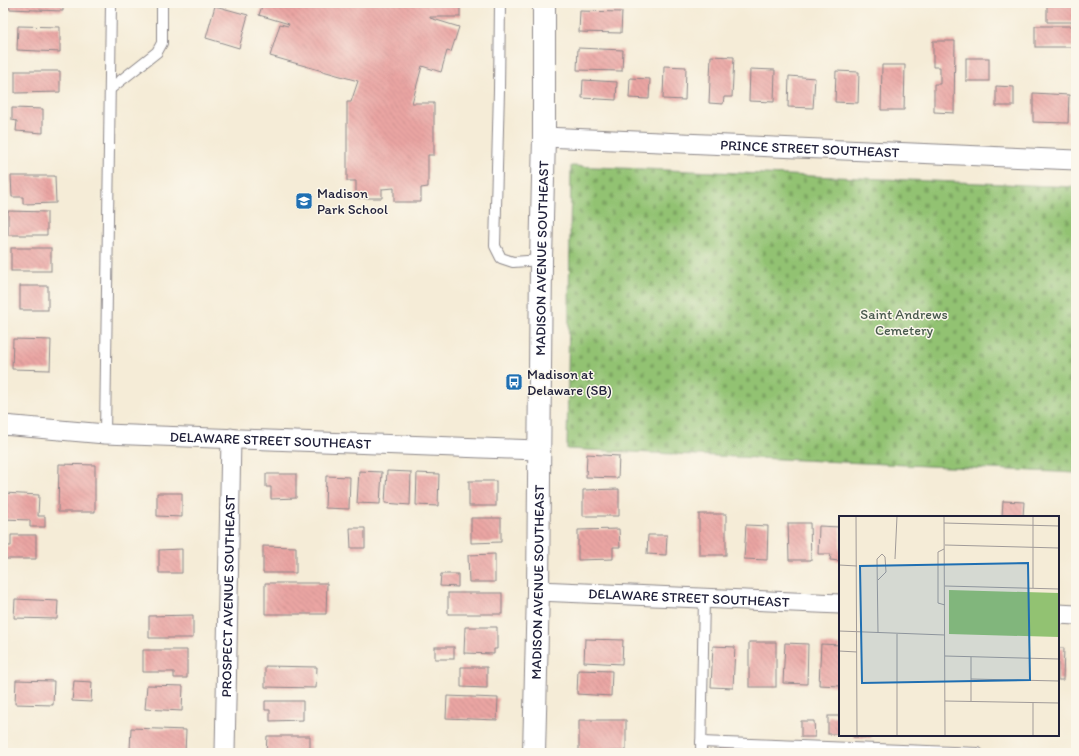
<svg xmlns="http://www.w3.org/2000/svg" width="1079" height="756" viewBox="0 0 1079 756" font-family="Itim,sans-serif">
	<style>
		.cemetery { fill: url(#cemetery-stones); stroke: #5a7256 }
		.building { fill: url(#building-back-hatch) }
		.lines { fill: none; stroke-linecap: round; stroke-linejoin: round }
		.service-casing { stroke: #8c8789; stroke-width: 12 }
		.minor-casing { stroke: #8c8789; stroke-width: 21 }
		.tertiary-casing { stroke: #8c8789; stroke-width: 24 }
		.service { stroke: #fff; stroke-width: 10 }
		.minor { stroke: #fff; stroke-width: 19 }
		.tertiary { stroke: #fff; stroke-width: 22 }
		.labels { text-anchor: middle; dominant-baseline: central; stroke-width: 3; stroke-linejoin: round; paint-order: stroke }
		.street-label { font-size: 14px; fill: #22223b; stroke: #fbf7ec }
		.poi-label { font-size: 14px; fill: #22223b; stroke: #fbf7ec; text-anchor: start }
		.park-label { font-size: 14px; fill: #495a4e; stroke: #fbf7ec }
		.inset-road { fill: none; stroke: #a19b99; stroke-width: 1 }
		.view { fill: #1f6fb2; fill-opacity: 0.15; stroke: #1f6fb2; stroke-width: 2 }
		.inset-edge { fill: none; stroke: #22223b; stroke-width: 2 }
	</style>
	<defs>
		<pattern id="cemetery-stones" width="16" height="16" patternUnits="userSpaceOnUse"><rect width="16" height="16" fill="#92c272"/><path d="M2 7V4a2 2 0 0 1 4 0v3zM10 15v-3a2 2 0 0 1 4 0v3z" fill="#7ea664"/></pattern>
		<pattern id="building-back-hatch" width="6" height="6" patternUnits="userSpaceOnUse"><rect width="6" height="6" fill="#eaa5a3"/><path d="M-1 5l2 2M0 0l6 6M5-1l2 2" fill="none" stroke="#c88e8d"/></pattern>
	</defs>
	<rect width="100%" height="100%" fill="#fbf7ec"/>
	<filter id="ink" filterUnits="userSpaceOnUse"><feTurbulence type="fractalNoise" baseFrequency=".025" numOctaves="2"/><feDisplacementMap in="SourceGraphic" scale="8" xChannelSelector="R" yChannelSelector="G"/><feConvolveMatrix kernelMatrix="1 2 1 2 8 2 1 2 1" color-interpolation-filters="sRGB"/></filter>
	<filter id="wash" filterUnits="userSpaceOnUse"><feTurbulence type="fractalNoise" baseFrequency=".012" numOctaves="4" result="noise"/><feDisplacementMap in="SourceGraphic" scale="16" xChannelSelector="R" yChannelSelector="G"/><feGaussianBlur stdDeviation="0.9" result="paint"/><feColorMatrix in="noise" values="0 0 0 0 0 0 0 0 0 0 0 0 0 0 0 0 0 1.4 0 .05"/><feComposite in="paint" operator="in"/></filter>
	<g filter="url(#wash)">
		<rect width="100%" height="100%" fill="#f5ecd7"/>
		<polygon class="cemetery" points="571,166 1076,187 1076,473 567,449"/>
		<g id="blocks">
			<g class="building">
				<polygon points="9,3 63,3 63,11 9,9"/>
				<polygon points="263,3 280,3 293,7 295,3 460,3 460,17 430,17 430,18 459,27 451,52 447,51 441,72 422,66 412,103 434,103 434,155 428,155 428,187 421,188 421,202 394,202 394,188 382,189 382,198 356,198 356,181 347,181 347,102 351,102 358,81 270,56 280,24 288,26 289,24 259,15"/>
				<polygon points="1047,3 1074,3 1075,22 1047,22"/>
				<polygon points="215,6 248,15 239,48 206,38"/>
				<polygon points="580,11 622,12 621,33 579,32"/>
				<polygon points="18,26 60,27 60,52 17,50"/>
				<rect x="1035" y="26" width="38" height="21"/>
				<polygon points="933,41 955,41 954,113 934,112 934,84 940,84 940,67 933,67"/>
				<polygon points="578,48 623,50 622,71 577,70"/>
				<polygon points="711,56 734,57 732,97 724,97 723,104 709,103"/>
				<rect x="966" y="58" width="23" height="23"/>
				<polygon points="882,65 905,65 904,110 881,110"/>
				<polygon points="664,66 686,67 685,100 663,99"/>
				<polygon points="750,69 775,70 774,102 749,101"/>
				<polygon points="15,71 60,71 60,92 15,93"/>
				<polygon points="836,71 859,72 858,103 835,102"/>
				<polygon points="789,76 815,78 813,108 788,107"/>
				<polygon points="630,78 650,79 649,99 629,98"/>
				<polygon points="583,80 617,82 616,100 582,98"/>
				<polygon points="996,86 1014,87 1014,106 996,106"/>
				<polygon points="1033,93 1069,95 1068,123 1033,122"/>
				<polygon points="12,108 43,109 43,133 16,131 17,121 12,120"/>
				<polygon points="11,176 55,176 56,203 23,204 23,197 12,197"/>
				<polygon points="8,211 47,212 47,235 8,235"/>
				<rect x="11" y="248" width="40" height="23"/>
				<rect x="20" y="286" width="28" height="24"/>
				<polygon points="13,339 51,340 50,370 12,369"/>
				<polygon points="587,454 619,456 618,478 586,477"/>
				<polygon points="59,464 95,465 95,512 58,512"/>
				<polygon points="359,471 382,472 380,504 357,503"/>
				<polygon points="387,471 411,472 410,505 385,503"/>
				<polygon points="417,473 439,474 438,506 416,505"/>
				<polygon points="266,474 296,474 296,498 271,499 271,487 266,487"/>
				<polygon points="326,476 350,477 349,509 325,508"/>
				<rect x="469" y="481" width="27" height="25"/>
				<polygon points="619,489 619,516 583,516 583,490"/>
				<polygon points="4,493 39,495 38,516 45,516 45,527 30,527 30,520 3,519"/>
				<polygon points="157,493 182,493 182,517 157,516"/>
				<polygon points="1003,501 1024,502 1023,517 1002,517"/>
				<rect x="699" y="514" width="27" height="41"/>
				<polygon points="471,518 501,518 501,542 471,543"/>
				<polygon points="788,523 810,523 811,560 789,560"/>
				<polygon points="746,525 768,526 767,560 744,559"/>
				<polygon points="819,526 840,527 840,561 830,560 831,554 818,554"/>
				<polygon points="350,528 365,528 365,548 351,548"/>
				<polygon points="619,529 620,547 613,547 613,559 578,560 578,530"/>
				<polygon points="11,535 36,535 36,559 6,559 6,546 11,546"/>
				<polygon points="648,535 667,535 666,555 647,554"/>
				<polygon points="263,546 296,547 296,573 263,573"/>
				<polygon points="182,549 182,573 159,573 159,550"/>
				<polygon points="495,554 495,582 469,582 468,555"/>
				<polygon points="441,574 458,574 458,587 440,586"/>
				<polygon points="265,583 327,583 326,614 265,614"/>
				<rect x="448" y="593" width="54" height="21"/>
				<polygon points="15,599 58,601 57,619 14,618"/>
				<polygon points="193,615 193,638 149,638 149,616"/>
				<polygon points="465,627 497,627 497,649 494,649 494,654 464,653"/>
				<polygon points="585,639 623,640 622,664 584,662"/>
				<rect x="749" y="642" width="27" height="45"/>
				<polygon points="785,643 808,644 807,684 783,683"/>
				<polygon points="821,644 840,645 840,686 819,685"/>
				<polygon points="713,646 735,647 733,688 711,687"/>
				<rect x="435" y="647" width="19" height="12"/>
				<polygon points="1058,648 1064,648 1063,680 1058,680"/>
				<polygon points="143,650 187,650 187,678 174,678 174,672 143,672"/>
				<polygon points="1075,653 1076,653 1076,696 1074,696"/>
				<polygon points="265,666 317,667 316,688 265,687"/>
				<polygon points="461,667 487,667 487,688 461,687"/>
				<polygon points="578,670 612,671 611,696 577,694"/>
				<polygon points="16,680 54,681 53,705 15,704"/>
				<polygon points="74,681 92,682 91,702 72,701"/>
				<polygon points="147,685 183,686 182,711 145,709"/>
				<polygon points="447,696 498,698 497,720 446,718"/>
				<polygon points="265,701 303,701 303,720 270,721 270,710 265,710"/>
				<rect x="828" y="716" width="12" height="18"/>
				<polygon points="579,720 626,720 626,751 579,752"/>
				<polygon points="801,721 814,721 815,737 801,737"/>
				<polygon points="131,728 186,730 185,753 130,751"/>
				<polygon points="853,735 871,735 871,738 853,737"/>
				<polygon points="267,736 310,736 310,753 266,753"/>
				<rect x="747" y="747" width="15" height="6"/>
				<polygon points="488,748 489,753 474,753 474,750"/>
				<polygon points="720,748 742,749 742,753 719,753"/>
				<rect x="9" y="751" width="33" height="2"/>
			</g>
		</g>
	</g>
	<g filter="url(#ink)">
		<use href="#blocks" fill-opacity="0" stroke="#8c8789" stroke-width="1"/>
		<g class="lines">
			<g class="service-casing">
				<g id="service">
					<polyline points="500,3 499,90 495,246 501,258 513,262 541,260"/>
					<polyline points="110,89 157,52 162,43 162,3"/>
					<polyline points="105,434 111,3"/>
					<polyline points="701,742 978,753"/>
					<polyline points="701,753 704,598"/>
				</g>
			</g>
			<g class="minor-casing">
				<g id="minor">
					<path id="s1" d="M544,137L1076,160"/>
					<path id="s2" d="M3,425L105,434L538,450"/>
					<path id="s3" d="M538,591L840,604"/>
					<polyline points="1058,614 1076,615"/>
					<path id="s4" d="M225,753L231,438"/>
				</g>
			</g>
			<g class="tertiary-casing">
				<g id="tertiary">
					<path id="s5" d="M534,753L538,591L541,260L544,137V3"/>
				</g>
			</g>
			<use href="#service" class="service"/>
			<use href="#minor" class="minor"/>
			<use href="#tertiary" class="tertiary"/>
		</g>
	</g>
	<defs>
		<g id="school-square" transform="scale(0.9)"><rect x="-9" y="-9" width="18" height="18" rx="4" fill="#1f6fb2" stroke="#fbf7ec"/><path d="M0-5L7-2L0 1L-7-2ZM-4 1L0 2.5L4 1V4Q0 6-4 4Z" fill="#fff"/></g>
		<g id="bus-square" transform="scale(0.9)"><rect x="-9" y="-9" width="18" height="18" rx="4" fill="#1f6fb2" stroke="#fbf7ec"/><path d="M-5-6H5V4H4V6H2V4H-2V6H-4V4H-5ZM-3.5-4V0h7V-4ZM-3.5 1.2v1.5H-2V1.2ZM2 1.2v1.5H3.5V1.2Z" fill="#fff"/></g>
	</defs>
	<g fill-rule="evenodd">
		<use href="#school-square" x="304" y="201"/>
		<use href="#bus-square" x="514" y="382"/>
	</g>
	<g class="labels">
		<g class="street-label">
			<text stroke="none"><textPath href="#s1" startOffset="266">PRINCE STREET SOUTHEAST</textPath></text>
			<text stroke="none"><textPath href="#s5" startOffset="495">MADISON AVENUE SOUTHEAST</textPath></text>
			<text stroke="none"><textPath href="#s2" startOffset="268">DELAWARE STREET SOUTHEAST</textPath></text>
			<text stroke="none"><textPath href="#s5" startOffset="171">MADISON AVENUE SOUTHEAST</textPath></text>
			<text stroke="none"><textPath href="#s4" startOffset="157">PROSPECT AVENUE SOUTHEAST</textPath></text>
			<text stroke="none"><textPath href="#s3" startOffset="151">DELAWARE STREET SOUTHEAST</textPath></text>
		</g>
		<g class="poi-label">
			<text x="317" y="193">Madison<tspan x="317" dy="16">Park School</tspan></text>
			<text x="527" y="374">Madison at<tspan x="527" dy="16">Delaware (SB)</tspan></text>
		</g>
		<g class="park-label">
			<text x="904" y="314">Saint Andrews<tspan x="904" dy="16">Cemetery</tspan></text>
		</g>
	</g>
	<g transform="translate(839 516)">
		<rect width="220" height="220" fill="#f5ecd7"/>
		<path d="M110,74L220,77V121L110,118Z" fill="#92c272"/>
		<path class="inset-road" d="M17,0L18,220M105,0L106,220M194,0V72M105,7L220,10M106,29L220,32M105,33L99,36V87L106,89M56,43L58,0M0,49L18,50M39,64L47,56L46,41L43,38L38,43L39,117M106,70L220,73M0,115L106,119M0,135L18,136M106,140L220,143M132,141V185M132,163L220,165M106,185L220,187M194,186V220M58,220V118"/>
		<path class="view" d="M189,47L191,164L23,167L21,50Z"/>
		<rect width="220" height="220" class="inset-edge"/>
	</g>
	<rect width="1079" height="756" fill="none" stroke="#fbf7ec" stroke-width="16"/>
</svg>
